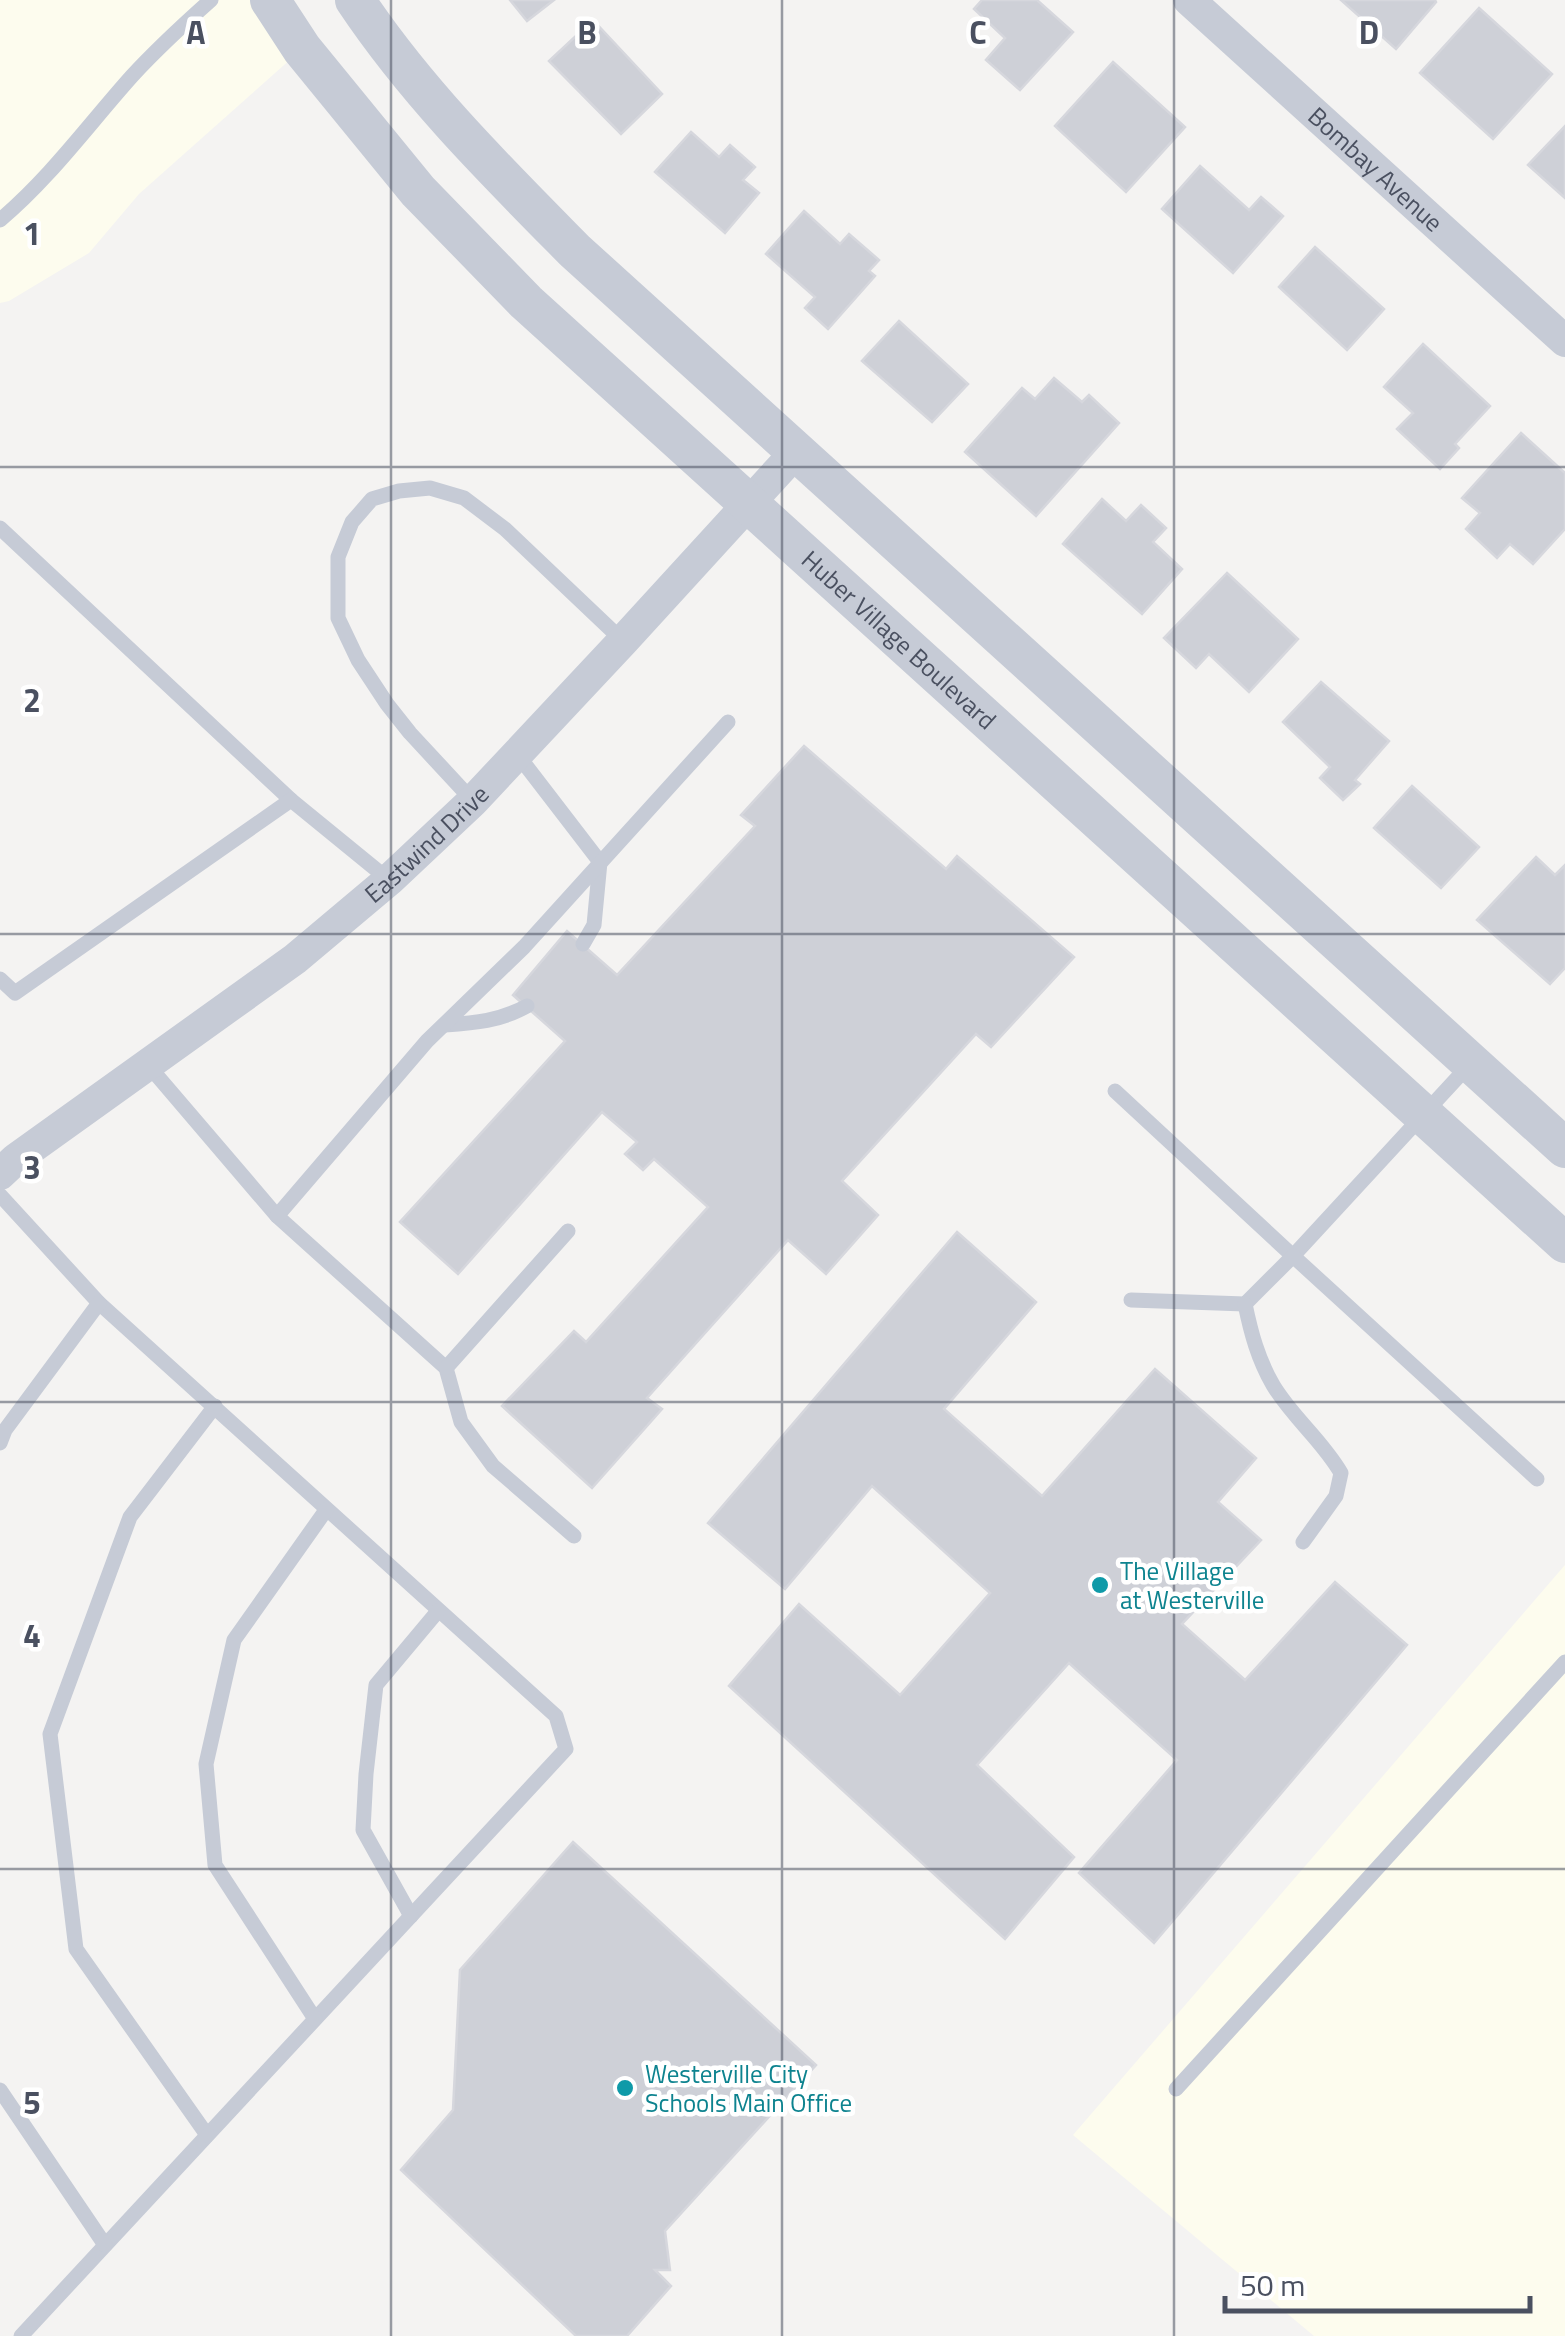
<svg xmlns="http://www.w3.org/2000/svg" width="1565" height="2336" viewBox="0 0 1565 2336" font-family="'Titillium Web',sans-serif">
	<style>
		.commercial { fill: #fdfcee }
		.building { fill: #ced0d7; stroke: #d6d7dd; stroke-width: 2.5 }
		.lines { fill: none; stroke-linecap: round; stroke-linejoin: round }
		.service { stroke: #c6cbd6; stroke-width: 15 }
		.minor { stroke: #c6cbd6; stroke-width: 32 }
		.tertiary { stroke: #c6cbd6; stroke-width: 40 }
		.grid { fill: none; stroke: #4a5060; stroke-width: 2.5; stroke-opacity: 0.55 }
		.culture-dot { fill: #0f9aa8; stroke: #fff; stroke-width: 4 }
		.labels { text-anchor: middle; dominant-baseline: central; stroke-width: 9; stroke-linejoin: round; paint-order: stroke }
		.street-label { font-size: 25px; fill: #4a5060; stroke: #fff }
		.culture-label { font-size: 25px; fill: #0d838f; stroke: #fff; text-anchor: start }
		.grid-label { font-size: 32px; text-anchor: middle; font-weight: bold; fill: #4a5060; stroke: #fff; stroke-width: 9; stroke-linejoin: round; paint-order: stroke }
	</style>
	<rect width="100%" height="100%" fill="#f4f3f2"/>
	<g class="commercial">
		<polygon points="0,0 270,0 302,49 139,194 89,253 9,301 0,303"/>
		<polygon points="1565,1565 1565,2336 1314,2336 1073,2135"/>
	</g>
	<g class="building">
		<polygon points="510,0 554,0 527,21"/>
		<polygon points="982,0 1037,0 1073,32 1020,90 986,60 1005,38 974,9"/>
		<polygon points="1341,0 1435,0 1436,2 1396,49"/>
		<polygon points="1479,8 1552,74 1493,139 1420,73"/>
		<polygon points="593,20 662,94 621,134 549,61"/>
		<polygon points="1113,62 1185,127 1126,192 1055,126"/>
		<polygon points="1565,126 1565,198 1528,165"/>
		<polygon points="691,132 719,157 730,145 755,167 743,180 759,193 725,233 655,172"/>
		<polygon points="1200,166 1249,210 1261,197 1283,216 1233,273 1162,209"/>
		<polygon points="804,211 840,244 849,234 879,260 869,271 875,276 828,329 805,308 815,297 766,254"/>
		<polygon points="1315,247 1384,309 1347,350 1279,287"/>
		<polygon points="899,321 968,384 932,422 862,361"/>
		<polygon points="1423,344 1490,406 1455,444 1459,448 1440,469 1397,429 1413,413 1384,387"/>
		<polygon points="1054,378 1082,402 1089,395 1119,423 1036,516 965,452 1022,388 1035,399"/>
		<polygon points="1521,433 1565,473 1565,529 1533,564 1510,544 1497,558 1466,529 1480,513 1462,498"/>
		<polygon points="1102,499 1126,521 1141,505 1166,528 1153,542 1182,569 1142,614 1063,544"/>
		<polygon points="1227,573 1298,639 1249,692 1209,654 1196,668 1164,638"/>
		<polygon points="1321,682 1389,741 1355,780 1360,784 1343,800 1320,778 1330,767 1283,722"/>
		<polygon points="804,746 946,869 957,856 1074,957 991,1047 976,1034 842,1181 878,1215 826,1274 788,1240 647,1398 662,1409 592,1488 502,1406 574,1331 586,1342 708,1207 654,1159 643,1170 625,1154 637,1142 602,1112 458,1274 400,1222 565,1041 513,995 567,931 617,975 755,826 741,815"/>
		<polygon points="1412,786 1479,847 1441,888 1374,828"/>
		<polygon points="1536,857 1555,875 1565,865 1565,968 1550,984 1477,920"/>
		<polygon points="957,1232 1036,1302 944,1409 1042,1496 1155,1369 1256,1458 1218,1502 1261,1540 1182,1624 1245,1680 1335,1582 1407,1645 1154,1943 1079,1873 1177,1760 1069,1663 977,1765 1074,1857 1005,1939 729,1686 799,1604 900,1695 990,1593 872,1486 785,1589 708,1523"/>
		<polygon points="573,1842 816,2065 665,2231 670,2270 655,2270 671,2286 627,2336 576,2336 401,2170 453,2110 460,1970"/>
	</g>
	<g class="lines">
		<g class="service">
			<path d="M0,220C50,178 89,124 132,76C157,49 184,24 211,0"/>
			<polyline points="0,528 291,800"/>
			<polyline points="517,754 600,862 594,925 583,944"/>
			<polyline points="473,801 410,733 387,704 358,660 338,618 338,557 352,522 372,499 399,491 430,488 464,498 505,529 623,641"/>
			<polyline points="0,979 15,993 291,800 389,880"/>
			<path d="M445,1025C475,1023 500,1021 527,1006"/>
			<polyline points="148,1065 277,1216 446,1368 461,1422 493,1466 574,1536"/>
			<polyline points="1115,1091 1293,1256 1471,1063"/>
			<polyline points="0,1195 99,1303 556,1716 566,1749 21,2336"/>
			<polyline points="277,1216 427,1041 524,947 728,722"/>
			<polyline points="1131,1300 1245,1304 1293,1256 1537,1479"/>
			<path d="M1245,1304C1251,1333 1258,1359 1273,1385C1292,1417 1322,1440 1341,1473L1336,1496L1303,1542"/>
			<polyline points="446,1368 568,1231"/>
			<polyline points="0,1443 5,1430 99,1303"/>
			<polyline points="411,1916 363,1830 366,1774 376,1685 438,1611"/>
			<polyline points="315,2019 215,1865 206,1764 234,1640 326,1510"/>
			<polyline points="1176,2089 1565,1662"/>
			<polyline points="0,2090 105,2245"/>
			<polyline points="207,2135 76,1949 50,1734 130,1517 215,1406"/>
		</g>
		<g class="minor">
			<path id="s1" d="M1189,0L1565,341"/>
			<path id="s2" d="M0,1174L16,1159L295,959L389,880L473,801L623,641L795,453"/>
		</g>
		<g class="tertiary">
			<path id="s3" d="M270,0L302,49L418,191L526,302L1565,1243"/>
			<path d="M355,0C417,93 497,172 575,251L1565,1148"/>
		</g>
	</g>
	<path class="grid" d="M391,0V2336M782,0V2336M1174,0V2336M0,467H1565M0,934H1565M0,1402H1565M0,1869H1565"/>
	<g class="culture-dot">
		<circle cx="1100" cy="1585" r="10"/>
		<circle cx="625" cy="2088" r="10"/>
	</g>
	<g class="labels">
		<g class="street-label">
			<text stroke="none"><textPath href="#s1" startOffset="252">Bombay Avenue</textPath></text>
			<text stroke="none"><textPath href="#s3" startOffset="900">Huber Village Boulevard</textPath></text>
			<text stroke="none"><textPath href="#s2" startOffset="540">Eastwind Drive</textPath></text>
		</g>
		<g class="culture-label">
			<text x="1120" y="1571">The Village<tspan x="1120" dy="29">at Westerville</tspan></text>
			<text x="645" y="2074">Westerville City<tspan x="645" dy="29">Schools Main Office</tspan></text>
		</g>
	</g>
	<g class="grid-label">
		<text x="196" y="44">A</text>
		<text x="587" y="44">B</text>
		<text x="978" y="44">C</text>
		<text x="1369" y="44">D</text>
		<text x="32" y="245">1</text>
		<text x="32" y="712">2</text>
		<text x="32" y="1179">3</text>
		<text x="32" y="1647">4</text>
		<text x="32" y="2114">5</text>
	</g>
	<path d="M1225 2296v15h305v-15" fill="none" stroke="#4a5060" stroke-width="5"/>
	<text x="1240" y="2296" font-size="30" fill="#4a5060" stroke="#ffffff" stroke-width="8" paint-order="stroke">50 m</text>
</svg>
